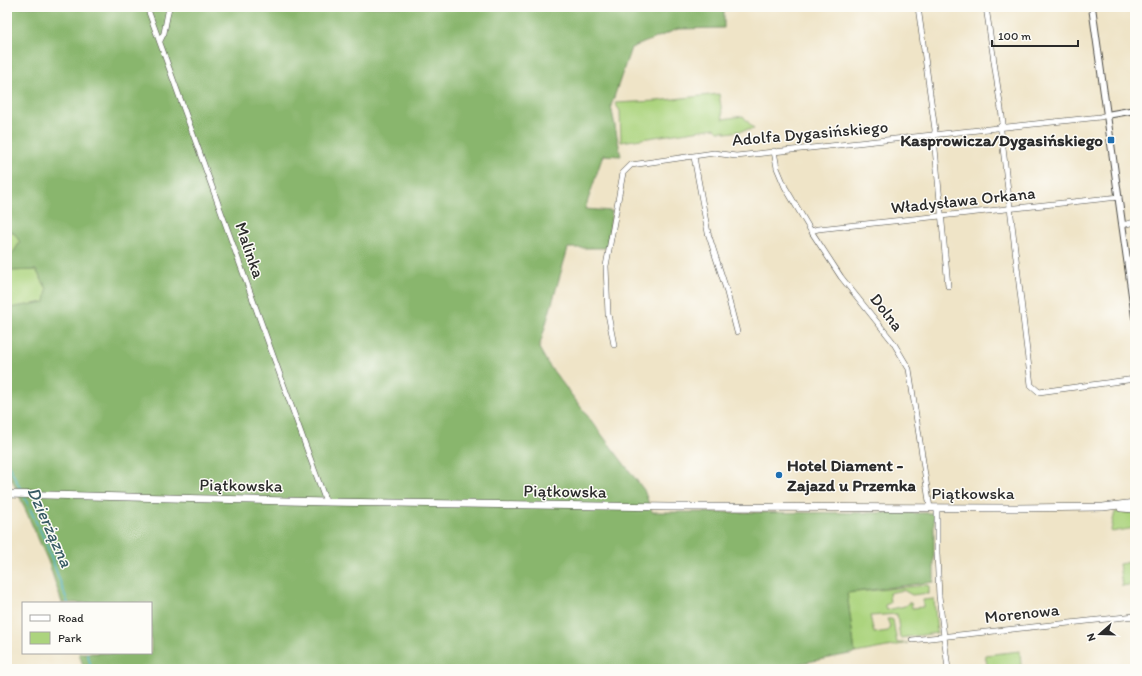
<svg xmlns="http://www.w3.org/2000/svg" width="1142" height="676" viewBox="0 0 1142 676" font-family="Itim,sans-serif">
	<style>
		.green { fill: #acd47e; stroke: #6c8054 }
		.forest { fill: #89b66d; stroke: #5a704c }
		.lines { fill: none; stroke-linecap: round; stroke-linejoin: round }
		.stream { stroke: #52b7d1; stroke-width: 1.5 }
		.minor-casing { stroke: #484742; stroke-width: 6 }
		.tertiary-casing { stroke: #484742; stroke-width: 8 }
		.secondary-casing { stroke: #484742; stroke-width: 8 }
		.minor { stroke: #fff; stroke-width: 5 }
		.tertiary { stroke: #fff; stroke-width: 6 }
		.secondary { stroke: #fff; stroke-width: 7 }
		.poi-dot { fill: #1f6fb2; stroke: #fdfcf7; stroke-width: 1.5 }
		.labels { text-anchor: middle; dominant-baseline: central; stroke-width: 3; stroke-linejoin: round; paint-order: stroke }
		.street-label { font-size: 17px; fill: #2b2b2b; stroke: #fdfcf7 }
		.poi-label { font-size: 17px; font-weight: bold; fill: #2b2b2b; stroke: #fdfcf7; text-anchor: end }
		.water-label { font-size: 18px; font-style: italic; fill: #395c65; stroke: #fdfcf7 }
	</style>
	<rect width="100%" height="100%" fill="#fdfcf7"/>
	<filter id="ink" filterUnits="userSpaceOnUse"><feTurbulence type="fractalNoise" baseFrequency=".025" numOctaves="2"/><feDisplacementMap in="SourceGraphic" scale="8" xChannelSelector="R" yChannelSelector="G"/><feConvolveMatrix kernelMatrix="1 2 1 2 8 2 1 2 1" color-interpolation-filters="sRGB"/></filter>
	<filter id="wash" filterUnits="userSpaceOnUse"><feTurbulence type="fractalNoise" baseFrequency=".012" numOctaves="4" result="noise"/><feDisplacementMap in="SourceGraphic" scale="16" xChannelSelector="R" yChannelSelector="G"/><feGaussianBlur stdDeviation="0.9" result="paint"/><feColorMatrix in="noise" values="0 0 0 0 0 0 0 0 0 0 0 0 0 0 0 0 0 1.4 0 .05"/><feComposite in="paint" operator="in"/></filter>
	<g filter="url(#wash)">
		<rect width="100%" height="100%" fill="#efe4c7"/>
		<g class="green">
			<polygon points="719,94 723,119 743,116 754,129 726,133 725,131 718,131 715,128 621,142 620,111 615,103 656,101"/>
			<polygon points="7,229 14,233 20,242 10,258 7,259"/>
			<polygon points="36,270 47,289 46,302 10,308 7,306 7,271"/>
			<path d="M1115,512H1135V528L1111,532C1111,528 1114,516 1115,512Z"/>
			<polygon points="1135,561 1135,584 1122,586 1119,564"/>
			<polygon points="929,585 929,593 912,595 903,590 889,593 890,603 885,605 885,608 887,610 905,606 908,603 911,603 912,608 923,607 923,600 934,599 937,633 900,638 897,614 870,616 874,633 888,631 890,626 887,619 891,619 893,620 897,643 908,643 855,653 847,593"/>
			<polygon points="1020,651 1021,666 988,669 985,655"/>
		</g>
		<polygon class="forest" points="7,7 724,7 724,28 678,29 631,48 611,106 621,156 603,155 585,209 612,211 607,248 568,248 539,348 548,364 644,490 652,512 934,513 934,582 847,593 855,653 792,665 794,669 84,669 79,653 151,653 151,603 62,603 48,561 7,468 7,306 10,308 45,302 47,289 36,270 7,271 7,259 10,258 20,242 14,233 7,229"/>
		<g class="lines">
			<g class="stream">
				<polyline points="7,462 22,492"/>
				<polyline points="25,498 46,543 68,603"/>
				<polyline points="87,653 92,669"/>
			</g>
		</g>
	</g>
	<g filter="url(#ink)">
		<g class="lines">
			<g class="minor-casing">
				<g id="minor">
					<polyline points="147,7 326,502"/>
					<polyline points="918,7 935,130 934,138 948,286"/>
					<polyline points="986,7 1003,123 1000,127 1001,131 1031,385 1039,392 1135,379"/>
					<polyline points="160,41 164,33 169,7"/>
					<polyline points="774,151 777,168 785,187 811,231 841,277 893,342 909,369 930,508"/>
					<polyline points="694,157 708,233 726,289 737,332"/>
					<polyline points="1122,225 1135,222"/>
					<polyline points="811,231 818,229 1119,197"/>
					<polyline points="614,345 608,314 606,266 623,173 631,165 714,153 736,156 1100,117 1107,115"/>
					<polyline points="937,508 937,553 939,596 948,669"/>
					<polyline points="912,640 1135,616"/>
					<polyline points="7,665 9,669"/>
				</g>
			</g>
			<g class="tertiary-casing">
				<g id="tertiary">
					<polyline points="1092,7 1135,317"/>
					<polyline points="1107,115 1135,110"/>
				</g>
			</g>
			<g class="secondary-casing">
				<g id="secondary">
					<polyline points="7,494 326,502 668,507 1015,508 1103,507 1135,503"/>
					<polyline points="1121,508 1135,509"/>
				</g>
			</g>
			<use href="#minor" class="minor"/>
			<use href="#tertiary" class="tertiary"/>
			<use href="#secondary" class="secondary"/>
		</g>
	</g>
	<g class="poi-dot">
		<rect x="1107" y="136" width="8" height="8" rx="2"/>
		<circle cx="779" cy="475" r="4"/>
	</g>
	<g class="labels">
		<g class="street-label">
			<text transform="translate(810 133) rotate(-5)">Adolfa Dygasińskiego</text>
			<text transform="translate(963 200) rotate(-6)">Władysława Orkana</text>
			<text transform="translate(250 250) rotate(71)">Malinka</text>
			<text transform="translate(887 312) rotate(52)">Dolna</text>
			<text transform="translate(241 485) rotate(1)">Piątkowska</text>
			<text transform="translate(565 491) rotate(1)">Piątkowska</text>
			<text x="973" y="493">Piątkowska</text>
			<text transform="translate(1022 613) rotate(-6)">Morenowa</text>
		</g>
		<g class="poi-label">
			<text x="1103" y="140">Kasprowicza/Dygasińskiego</text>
			<text x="787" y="465" text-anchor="start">Hotel Diament -<tspan x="787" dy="20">Zajazd u Przemka</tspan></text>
		</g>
		<g class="water-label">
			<text transform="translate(50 527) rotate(66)">Dzierżązna</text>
		</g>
	</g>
	<rect width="1142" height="676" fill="none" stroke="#fdfcf7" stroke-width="24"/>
	<rect x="22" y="602" width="130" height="52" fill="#fdfcf7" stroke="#a9a8a5"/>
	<rect x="30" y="615" width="20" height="6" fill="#ffffff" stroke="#a9a8a5"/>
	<text x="58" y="622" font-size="12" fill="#2b2b2b">Road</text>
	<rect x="30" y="632" width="20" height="12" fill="#acd47e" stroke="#a9a8a5"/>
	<text x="58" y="642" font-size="12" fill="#2b2b2b">Park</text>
	<g transform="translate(1100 634) rotate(250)" stroke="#fdfcf7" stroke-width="3" paint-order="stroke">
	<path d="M0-3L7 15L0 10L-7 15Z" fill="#2b2b2b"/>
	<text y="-6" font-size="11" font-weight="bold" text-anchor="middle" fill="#2b2b2b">N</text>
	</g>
	<path d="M992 40v6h86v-6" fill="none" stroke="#2b2b2b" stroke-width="2"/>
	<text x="998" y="40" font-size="12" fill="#2b2b2b" stroke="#fdfcf7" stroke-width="3" paint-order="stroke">100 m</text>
</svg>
